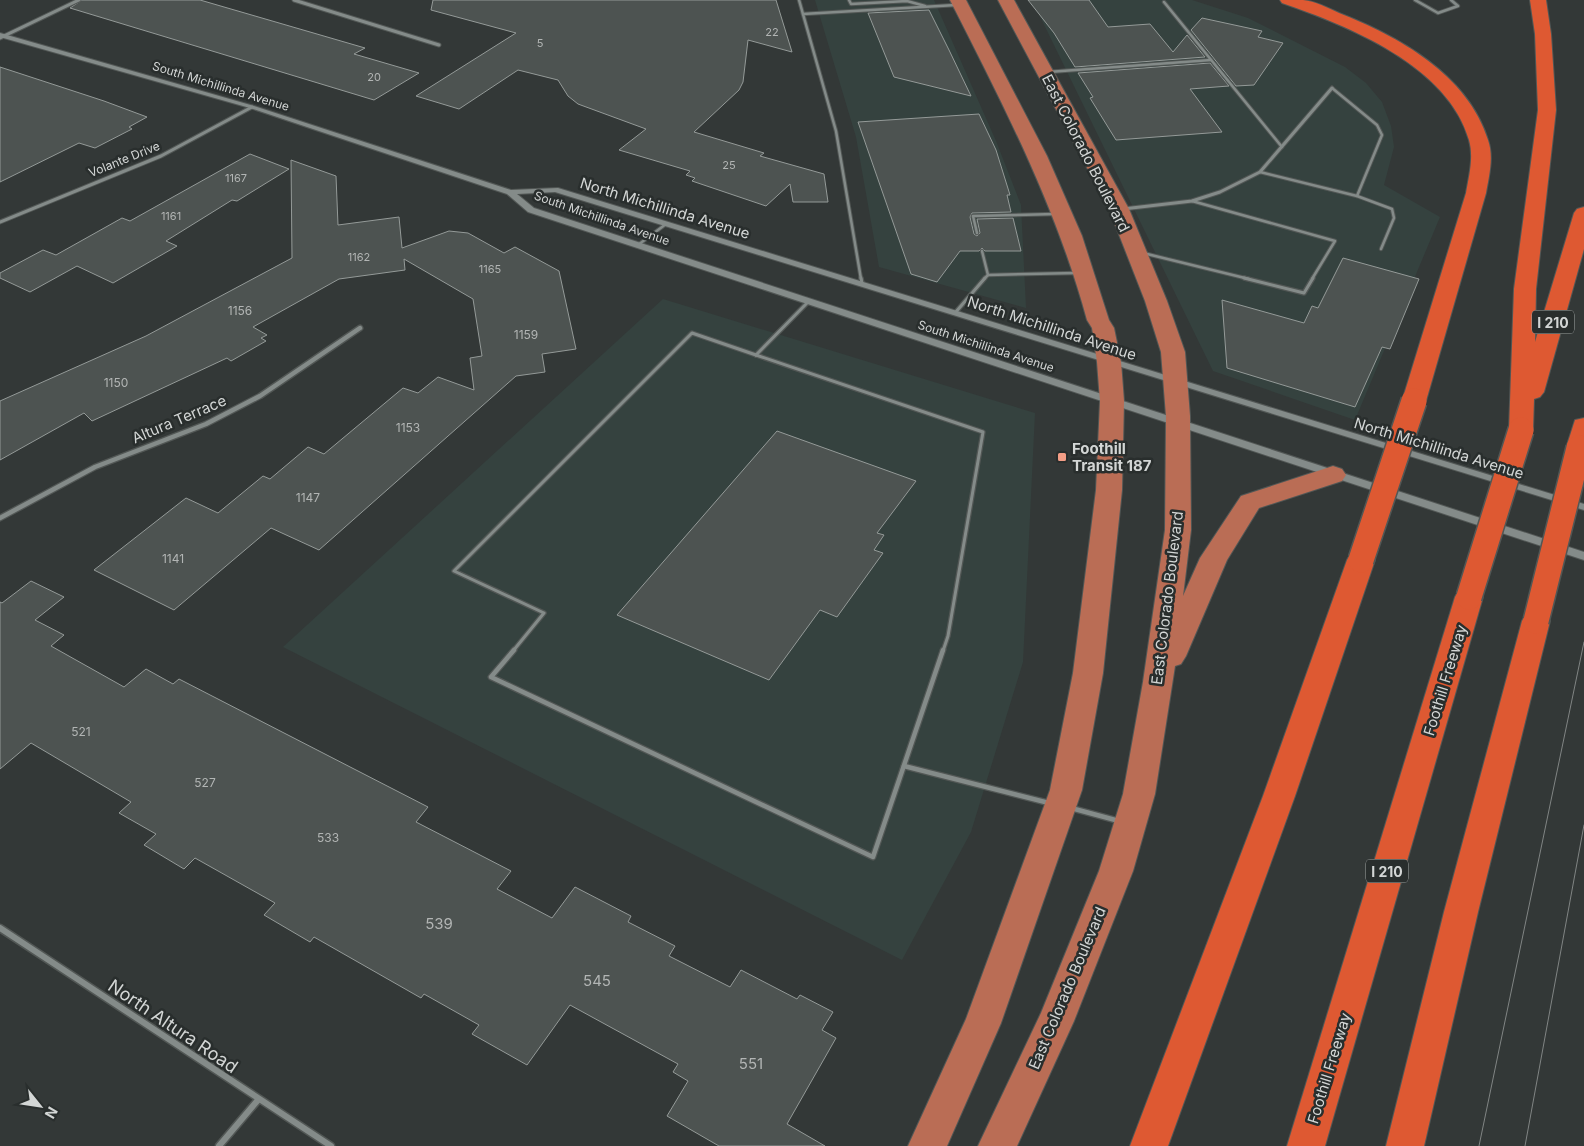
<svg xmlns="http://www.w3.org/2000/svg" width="1584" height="1146" viewBox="0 0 1584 1146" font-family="Inter,sans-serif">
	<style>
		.built { fill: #35423f }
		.building { fill: #4d5351; stroke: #949a98 }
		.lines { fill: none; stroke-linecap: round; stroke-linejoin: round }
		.service-far2-casing { stroke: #525755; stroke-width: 4.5 }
		.service-far1-casing { stroke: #525755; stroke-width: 5.5 }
		.service-casing { stroke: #525755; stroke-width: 7 }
		.minor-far2-casing { stroke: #525755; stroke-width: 5 }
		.minor-far1-casing { stroke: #525755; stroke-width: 7 }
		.minor-casing { stroke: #525755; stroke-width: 9 }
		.secondary-casing { stroke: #525755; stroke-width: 2 }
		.primary-casing { stroke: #525755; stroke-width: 2 }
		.motorway-casing { stroke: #525755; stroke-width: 2 }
		.service-far2 { stroke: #848b89; stroke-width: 2.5 }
		.service-far1 { stroke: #848b89; stroke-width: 3 }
		.service { stroke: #848b89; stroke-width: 4.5 }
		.minor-far2 { stroke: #848b89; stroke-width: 3 }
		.minor-far1 { stroke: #848b89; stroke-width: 4.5 }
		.minor { stroke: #848b89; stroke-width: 6 }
		.secondary { fill: #848b89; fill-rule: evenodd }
		.primary { fill: #ba6d55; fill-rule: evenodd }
		.motorway { fill: #de5932; fill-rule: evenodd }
		.tram { stroke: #818584; stroke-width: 1 }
		.motorway-bridge-casing { stroke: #525755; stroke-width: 28; stroke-linecap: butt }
		.motorway-bridge { stroke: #de5932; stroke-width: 25 }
		.poi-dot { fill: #f49e86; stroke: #292e2d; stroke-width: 2 }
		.labels { text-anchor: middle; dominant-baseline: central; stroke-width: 5; stroke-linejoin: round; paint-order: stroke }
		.far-number-label { font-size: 11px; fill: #b2b5b4 }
		.far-street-label { font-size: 12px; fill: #d3d6d5; stroke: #292e2d }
		.number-label { font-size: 12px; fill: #b2b5b4 }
		.shield { fill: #292e2d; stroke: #a0a4a3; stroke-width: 1 }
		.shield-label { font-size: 14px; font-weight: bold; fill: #d3d6d5 }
		.street-label { font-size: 15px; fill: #d3d6d5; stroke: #292e2d }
		.poi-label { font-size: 15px; font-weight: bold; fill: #d3d6d5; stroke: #292e2d; text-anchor: start }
		.near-number-label { font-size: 15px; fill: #b2b5b4 }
		.near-street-label { font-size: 18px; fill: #d3d6d5; stroke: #292e2d }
	</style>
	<rect width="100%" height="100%" fill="#333837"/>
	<g class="built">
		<polygon points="815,0 934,0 996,141 1021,205 1026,308 879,267 856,137"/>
		<polygon points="1032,0 1192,0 1248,18 1345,67 1366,83 1382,102 1391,126 1394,147 1384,185 1440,217 1355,420 1213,371"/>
		<polygon points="663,299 1035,413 1023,662 971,832 902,960 283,647"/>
	</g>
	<g class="building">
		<polygon points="82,0 200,0 365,48 354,54 419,73 374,100 70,8"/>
		<polygon points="433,0 776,0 792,52 748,40 743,82 739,90 694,132 764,153 760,156 824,174 828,202 793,202 790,184 766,206 692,181 695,178 686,175 690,171 619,150 646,129 578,104 568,96 558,80 518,70 459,109 416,96 516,33 431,10"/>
		<polygon points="1028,0 1089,0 1108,27 1150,24 1173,52 1187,35 1205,57 1075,67 1054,33"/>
		<polygon points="929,10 949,50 971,96 894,77 868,13"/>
		<polygon points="1202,18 1262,31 1258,37 1283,43 1254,85 1236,86 1191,30"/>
		<polygon points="1210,63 1229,86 1190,89 1222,132 1116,140 1090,98 1093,97 1078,73"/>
		<polygon points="0,67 104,101 147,117 129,127 132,129 95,148 79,143 0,182"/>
		<polygon points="979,114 996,150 1010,195 1007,195 1011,212 972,213 970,217 974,234 977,236 980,233 977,219 1013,218 1021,251 985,251 982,248 979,251 960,251 937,282 911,274 858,122"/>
		<polygon points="250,154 289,169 237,201 232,200 166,241 177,246 113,283 77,266 30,292 0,278 0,273 43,250 56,255 122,218 130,221"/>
		<polygon points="291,160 336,176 338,225 399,217 402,248 449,231 468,233 504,253 515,247 559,271 576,349 542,354 545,372 516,376 319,550 271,528 174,610 94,570 186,498 218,513 263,476 270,479 308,447 324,454 403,388 418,393 438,377 474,390 470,358 482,356 473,299 404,259 405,270 339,279 253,327 267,335 261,338 266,341 231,361 227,358 92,421 84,413 0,460 0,401 146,336 292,258"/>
		<polygon points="1343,258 1419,279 1390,349 1382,347 1355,407 1227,368 1222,300 1304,323 1312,306 1318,308"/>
		<polygon points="777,431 916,481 877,533 884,535 874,550 883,553 837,617 820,610 769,680 617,615"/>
		<polygon points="31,581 64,597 35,620 64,635 51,646 124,687 146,669 173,684 179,679 428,807 416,822 511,871 497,889 552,918 575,887 631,916 628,922 675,946 669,956 730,987 741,970 797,999 800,995 833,1012 822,1030 836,1038 787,1124 825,1146 719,1146 667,1116 688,1081 673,1072 678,1064 570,1005 527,1065 472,1034 479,1025 424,994 421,998 314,937 310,942 264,915 275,903 195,858 184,869 144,845 156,834 119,813 131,802 31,743 0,769 0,602 2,603"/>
	</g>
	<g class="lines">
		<g class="service-far2-casing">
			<g id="service-far2">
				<polyline points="799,0 836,131 861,279"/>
				<polyline points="849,0 851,4 907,1 925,6"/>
				<polyline points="1415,0 1438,13 1458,6 1451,0"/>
				<polyline points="1164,2 1282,147"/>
				<polyline points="803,14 956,5"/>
				<polyline points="1048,72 1211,60"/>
				<polyline points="1332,88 1377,125 1382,135 1357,196 1392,209 1394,218 1381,249"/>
				<polyline points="1260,172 1357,196"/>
				<polyline points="1192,201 1335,241 1312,279"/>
				<polyline points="977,233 973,216 1055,214"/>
				<polyline points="638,245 666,224"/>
				<polyline points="982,251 988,275 1076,273"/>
				<polyline points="1143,253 1249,279"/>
				<polyline points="984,279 988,275"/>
			</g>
		</g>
		<g class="service-far1-casing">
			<g id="service-far1">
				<polyline points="861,278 862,283"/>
				<polyline points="1244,278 1304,293 1313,278"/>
				<polyline points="955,313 985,278"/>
				<polyline points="756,355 983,432 948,636 943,651"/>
				<polyline points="756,355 809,301"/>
				<polyline points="513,651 544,613 454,571 692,333 756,355"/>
			</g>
		</g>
		<g class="service-casing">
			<g id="service">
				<polyline points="514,650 491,677 873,857 943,650"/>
				<polyline points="904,766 1049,803"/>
				<polyline points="1071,808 1119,821"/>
			</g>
		</g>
		<g class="minor-far2-casing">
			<g id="minor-far2">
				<polyline points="294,0 439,45"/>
				<polyline points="0,38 79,0"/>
				<polyline points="1123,209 1192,201 1220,192 1260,172 1332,88"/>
				<polyline points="0,222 161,156 252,107"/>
			</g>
		</g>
		<g class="minor-far1-casing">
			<polyline id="minor-far1" points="0,518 95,467 206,424 260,396 360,328"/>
		</g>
		<g class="minor-casing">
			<g id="minor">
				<polyline points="0,928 331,1146"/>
				<polyline points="219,1146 258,1100"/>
			</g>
		</g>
		<g class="secondary-casing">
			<polygon id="secondary" points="0,33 254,106 511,190 558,188 1584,504 1584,510 555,192 517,194 534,208 1584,552 1584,560 528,212 507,194 250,108 0,37"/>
		</g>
		<g class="primary-casing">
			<g id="primary">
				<path d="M950,0H966L1047,156L1082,236L1109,320L1114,328L1121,362L1124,401L1122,490L1103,673L1082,790L1001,1023L947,1146H908L966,1019L1050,790L1073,673L1096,490L1100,401L1097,362L1092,328L1087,320C1056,206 1003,104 950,0Z"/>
				<polygon points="998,0 1014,0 1129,209 1167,301 1185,352 1190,416 1191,530 1183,596 1200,558 1241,496 1333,466 1342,469 1346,475 1342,481 1259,508 1227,560 1186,656 1181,664 1175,666 1155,794 1133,871 1074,1021 1017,1146 978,1146 1041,1013 1099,871 1123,794 1143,682 1165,530 1166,416 1161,352 1145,301 1109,209"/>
			</g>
		</g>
		<g class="motorway-casing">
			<g id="motorway">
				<path d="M1280,0C1287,0 1295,0 1303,0C1315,1 1328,8 1339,13C1398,36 1468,75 1488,140C1494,157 1489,176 1486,193L1426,401L1423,406L1414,409L1405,406L1402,401L1466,193C1469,176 1474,157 1469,140C1448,66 1349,26 1282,3Z"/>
				<polygon points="1530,0 1546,0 1551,34 1556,110 1536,289 1535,342 1574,213 1577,209 1584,207 1584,249 1544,392 1540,397 1534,399 1533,430 1530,436 1521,438 1512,436 1509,430 1514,289 1538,110 1535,34"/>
				<polygon points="1584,418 1584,455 1570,454 1566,448 1575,420"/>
				<polygon points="1361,550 1371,553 1375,560 1295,796 1168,1146 1130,1146 1263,796 1347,560 1351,553"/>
				<polygon points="1469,587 1479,590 1483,597 1325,1146 1287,1146 1455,597 1459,590"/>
				<polygon points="1536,610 1546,614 1550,621 1478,912 1424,1146 1386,1146 1444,912 1522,621 1526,614"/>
			</g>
		</g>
		<use href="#service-far2" class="service-far2"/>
		<use href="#service-far1" class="service-far1"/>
		<use href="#service" class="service"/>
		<use href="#minor-far2" class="minor-far2"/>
		<use href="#minor-far1" class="minor-far1"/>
		<use href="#minor" class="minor"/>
		<use href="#secondary" class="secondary"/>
		<use href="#primary" class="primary"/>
		<use href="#motorway" class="motorway"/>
		<g class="tram">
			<polyline points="1479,1146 1584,642"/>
			<polyline points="1525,1146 1584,825"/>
		</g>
		<g class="motorway-bridge-casing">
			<g id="motorway-bridge">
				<polyline points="1361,560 1414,401"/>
				<polyline points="1469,597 1521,430"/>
				<polyline points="1536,621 1579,448"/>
			</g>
		</g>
		<use href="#motorway-bridge" class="motorway-bridge"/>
	</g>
	<rect class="poi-dot" x="1057" y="452" width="10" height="10" rx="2.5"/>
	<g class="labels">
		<g class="far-number-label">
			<text x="772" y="32">22</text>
			<text x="540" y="43">5</text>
			<text x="374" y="77">20</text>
			<text x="729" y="165">25</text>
			<text x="236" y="178">1167</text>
			<text x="171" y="216">1161</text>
			<text x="359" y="257">1162</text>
			<text x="490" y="269">1165</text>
		</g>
		<g class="far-street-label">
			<text transform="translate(221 86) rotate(17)">South Michillinda Avenue</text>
			<text transform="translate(124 159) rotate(-22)">Volante Drive</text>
			<text transform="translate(602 218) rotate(19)">South Michillinda Avenue</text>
			<text transform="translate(986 346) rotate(18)">South Michillinda Avenue</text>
		</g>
		<g class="number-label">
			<text x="240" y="310">1156</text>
			<text x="526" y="334">1159</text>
			<text x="116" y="382">1150</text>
			<text x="408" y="427">1153</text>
			<text x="308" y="497">1147</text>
			<text x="173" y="558">1141</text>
			<text x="81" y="731">521</text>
			<text x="205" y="782">527</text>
			<text x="328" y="837">533</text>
		</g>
		<g class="shield">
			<rect x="1532" y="310.5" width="42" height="23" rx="4"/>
			<rect x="1366" y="859.5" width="42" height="23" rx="4"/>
		</g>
		<g class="shield-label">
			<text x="1553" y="322">I 210</text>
			<text x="1387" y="871">I 210</text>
		</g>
		<g class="street-label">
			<text transform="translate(1086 153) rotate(63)">East Colorado Boulevard</text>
			<text transform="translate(665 208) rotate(17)">North Michillinda Avenue</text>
			<text transform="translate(1052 328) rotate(18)">North Michillinda Avenue</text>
			<text transform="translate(179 419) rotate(-23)">Altura Terrace</text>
			<text transform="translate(1439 448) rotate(17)">North Michillinda Avenue</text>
			<text transform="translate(1167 598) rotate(-83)">East Colorado Boulevard</text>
			<text transform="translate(1445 680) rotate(-73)">Foothill Freeway</text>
			<text transform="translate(1067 988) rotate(-67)">East Colorado Boulevard</text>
			<text transform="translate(1329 1068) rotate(-73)">Foothill Freeway</text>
		</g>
		<g class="poi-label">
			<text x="1072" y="448">Foothill<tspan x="1072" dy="17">Transit 187</tspan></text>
		</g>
		<g class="near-number-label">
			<text x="439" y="923">539</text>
			<text x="597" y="980">545</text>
			<text x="751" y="1063">551</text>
		</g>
		<g class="near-street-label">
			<text transform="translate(173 1026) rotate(34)">North Altura Road</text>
		</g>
	</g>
	<g transform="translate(40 1106) rotate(120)" stroke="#292e2d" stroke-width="4" paint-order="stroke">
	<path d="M0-4L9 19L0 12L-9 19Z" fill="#d3d6d5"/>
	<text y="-8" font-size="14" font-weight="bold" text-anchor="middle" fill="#d3d6d5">N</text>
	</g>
</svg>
